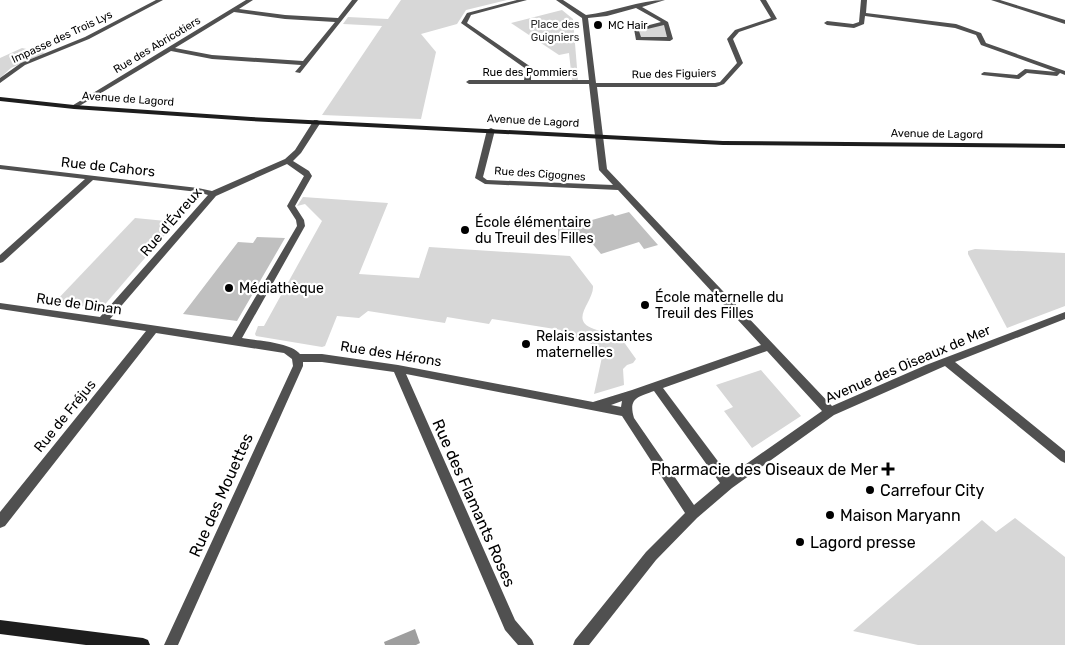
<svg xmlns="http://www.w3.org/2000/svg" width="1065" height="645" viewBox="0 0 1065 645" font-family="Rubik,sans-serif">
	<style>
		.green { fill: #d7d7d7 }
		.water { fill: #9e9e9e }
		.building { fill: #c0c0c0 }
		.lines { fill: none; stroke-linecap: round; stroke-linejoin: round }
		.street { fill: #505050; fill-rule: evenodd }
		.secondary { fill: #1d1d1d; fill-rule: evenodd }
		.poi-dot { fill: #000; stroke: #fff; stroke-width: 2 }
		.labels { text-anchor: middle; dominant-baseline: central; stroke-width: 4.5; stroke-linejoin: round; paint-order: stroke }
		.far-park-label { font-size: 11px; fill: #2e2e2e; stroke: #fff }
		.far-poi-label { font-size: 11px; fill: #000; stroke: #fff; text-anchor: start }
		.far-street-label { font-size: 11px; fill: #000; stroke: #fff }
		.street-label { font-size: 14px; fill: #000; stroke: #fff }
		.poi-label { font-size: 14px; fill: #000; stroke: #fff; text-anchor: start }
		.near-poi-label { font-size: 16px; fill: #000; stroke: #fff; text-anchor: start }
		.near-street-label { font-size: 16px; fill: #000; stroke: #fff }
	</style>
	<rect width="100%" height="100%" fill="#fff"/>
	<g class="green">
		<polygon points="401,0 507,0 466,10 457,24 421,34 436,52 421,119 322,115 382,26 343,24 348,17 388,19"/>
		<polygon points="562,10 573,19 578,80 572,80 569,53 559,55 511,23"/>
		<polygon points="666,23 670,39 638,39 636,30"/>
		<polygon points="22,48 45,53 11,68 0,78 0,58"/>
		<path d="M303,197L388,203L359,274L419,278L429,247L570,256L593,286C594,302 568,320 594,329C602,332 607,334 616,331L636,359L633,363L627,365L623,369L624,385L594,394L602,357L597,351L598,346L592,345L587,340L560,335L561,330L492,319L489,324L447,317L445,323L368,311L359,318L337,316L325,346L322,347L256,336L255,334L258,326H264L322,221L305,204L297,206Z"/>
		<polygon points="135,218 176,222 101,309 55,302"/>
		<polygon points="975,249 1065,253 1065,306 1007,328 968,254 968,251"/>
		<polygon points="761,370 801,416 752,448 724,411 733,407 716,385"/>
		<polygon points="1015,518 1065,557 1065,645 918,645 853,631 982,520 996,532"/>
	</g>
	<polygon class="water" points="415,629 420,643 416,645 385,645 384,642"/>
	<g class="building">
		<polygon points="629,212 658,245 644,249 639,242 601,254 591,242 558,240 558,225 571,226 613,214 615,216"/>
		<polygon points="257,237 285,238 237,321 183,314 238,242 253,243"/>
	</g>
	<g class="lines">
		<g class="street">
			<polygon points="156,0 163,0 89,39 25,65 0,83 0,78 21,63 85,37"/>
			<path d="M246,0H253L239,9L285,15L338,18L352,0H358L300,73L295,72L301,65L212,59L171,51L76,108L70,107ZM234,12L285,19L335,22L303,61L212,55L175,48Z"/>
			<path d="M517,0H527L471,15L467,23L531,67V80H589L582,18L556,0H563L586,15C612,12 640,0 665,0L642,7L668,22L673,39L670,41L636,40L634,29L661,22L636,8L607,16L588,18L596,83H715L720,82L737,63L727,39L735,30L771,18L760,0H766L777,19L739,32L733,39L743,63L724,84L716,87H597L607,169L832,406L926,365L1065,312V319L955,362L1065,451V463L1061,461L945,366L834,415L732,488L697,518L656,560L589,645H573L575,640L646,552L685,513L622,416L406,374L515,620L532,640L534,645H518L505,630L394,372L322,362H303V366L178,645H164L293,366L292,359L284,353L156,333L5,526L0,528V512L146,331L0,309V303L100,317L208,195L198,192L93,180L3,262L0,263V255L85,179L0,169V165L198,188L212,191L285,159L295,150L314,120H317L321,122L301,153L293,161L309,171L312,176L295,206L304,220L305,226L242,338C257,341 290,342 300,354H322L398,365L593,402L632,390L761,345L618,190L485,184L475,178L487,130L491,128L495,130L483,177L487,180L613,185L599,170L589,84H469L466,82L469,80H524L526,69L461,23L467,13ZM664,25L667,37H641L639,31ZM287,164L304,176L287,206L296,220L297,226L232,337L110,319L216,196ZM767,351L822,411L729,476L663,388ZM654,391L720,483L694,505L634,418C628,398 638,397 654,391ZM622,401L621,407L611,405Z"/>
			<polygon points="861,0 867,0 866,13 956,24 981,33 986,43 1065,71 1065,75 1060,73 1057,76 1027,73 1019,79 982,75 981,74 984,72 1017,75 1025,69 1056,72 981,45 976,35 955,28 865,16 864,24 854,28 827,25 824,23 827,21 853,24 859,22"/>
			<polygon points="991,0 1000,0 1065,20 1065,24"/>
		</g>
		<g class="secondary">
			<polygon points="0,97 74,105 251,117 723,141 1065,144 1065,148 723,145 251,121 74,109 0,101"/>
			<polygon points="0,620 143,638 148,640 150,645 86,645 0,634"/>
		</g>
	</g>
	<g class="poi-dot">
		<circle cx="598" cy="25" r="5"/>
		<circle cx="465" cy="230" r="5"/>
		<circle cx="229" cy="288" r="5"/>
		<circle cx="645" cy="305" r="5"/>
		<circle cx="526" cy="344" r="5"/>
		<path d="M885.5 461.5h5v5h5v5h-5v5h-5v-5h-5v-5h5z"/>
		<circle cx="870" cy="490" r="5"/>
		<circle cx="830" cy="515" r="5"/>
		<circle cx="800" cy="542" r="5"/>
	</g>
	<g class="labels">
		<g class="far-park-label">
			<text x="555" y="24">Place des<tspan x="555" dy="13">Guigniers</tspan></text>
		</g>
		<g class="far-poi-label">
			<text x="608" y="25">MC Hair</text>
		</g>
		<g class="far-street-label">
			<text transform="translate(62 37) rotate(-25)">Impasse des Trois Lys</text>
			<text transform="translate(157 45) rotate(-31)">Rue des Abricotiers</text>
			<text x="530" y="72">Rue des Pommiers</text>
			<text transform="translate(674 74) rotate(-1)">Rue des Figuiers</text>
			<text transform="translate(128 99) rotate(4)">Avenue de Lagord</text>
			<text transform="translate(533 121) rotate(3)">Avenue de Lagord</text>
			<text transform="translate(937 134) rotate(1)">Avenue de Lagord</text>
			<text transform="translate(540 174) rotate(4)">Rue des Cigognes</text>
		</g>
		<g class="street-label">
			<text transform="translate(108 167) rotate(6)">Rue de Cahors</text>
			<text transform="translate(171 222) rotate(-49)">Rue d'Évreux</text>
			<text transform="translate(79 304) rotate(8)">Rue de Dinan</text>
			<text transform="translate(391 354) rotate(9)">Rue des Hérons</text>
			<text transform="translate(908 364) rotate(-23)">Avenue des Oiseaux de Mer</text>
			<text transform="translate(65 416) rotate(-51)">Rue de Fréjus</text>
		</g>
		<g class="poi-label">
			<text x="475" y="222">École élémentaire<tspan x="475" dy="16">du Treuil des Filles</tspan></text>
			<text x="239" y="288">Médiathèque</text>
			<text x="655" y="297">École maternelle du<tspan x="655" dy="16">Treuil des Filles</tspan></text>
			<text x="536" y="336">Relais assistantes<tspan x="536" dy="16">maternelles</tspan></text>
		</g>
		<g class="near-poi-label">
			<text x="878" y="469" text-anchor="end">Pharmacie des Oiseaux de Mer</text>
			<text x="880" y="490">Carrefour City</text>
			<text x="840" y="515">Maison Maryann</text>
			<text x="810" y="542">Lagord presse</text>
		</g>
		<g class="near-street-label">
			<text transform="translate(221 495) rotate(-66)">Rue des Mouettes</text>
			<text transform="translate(474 503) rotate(66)">Rue des Flamants Roses</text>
		</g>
	</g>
</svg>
